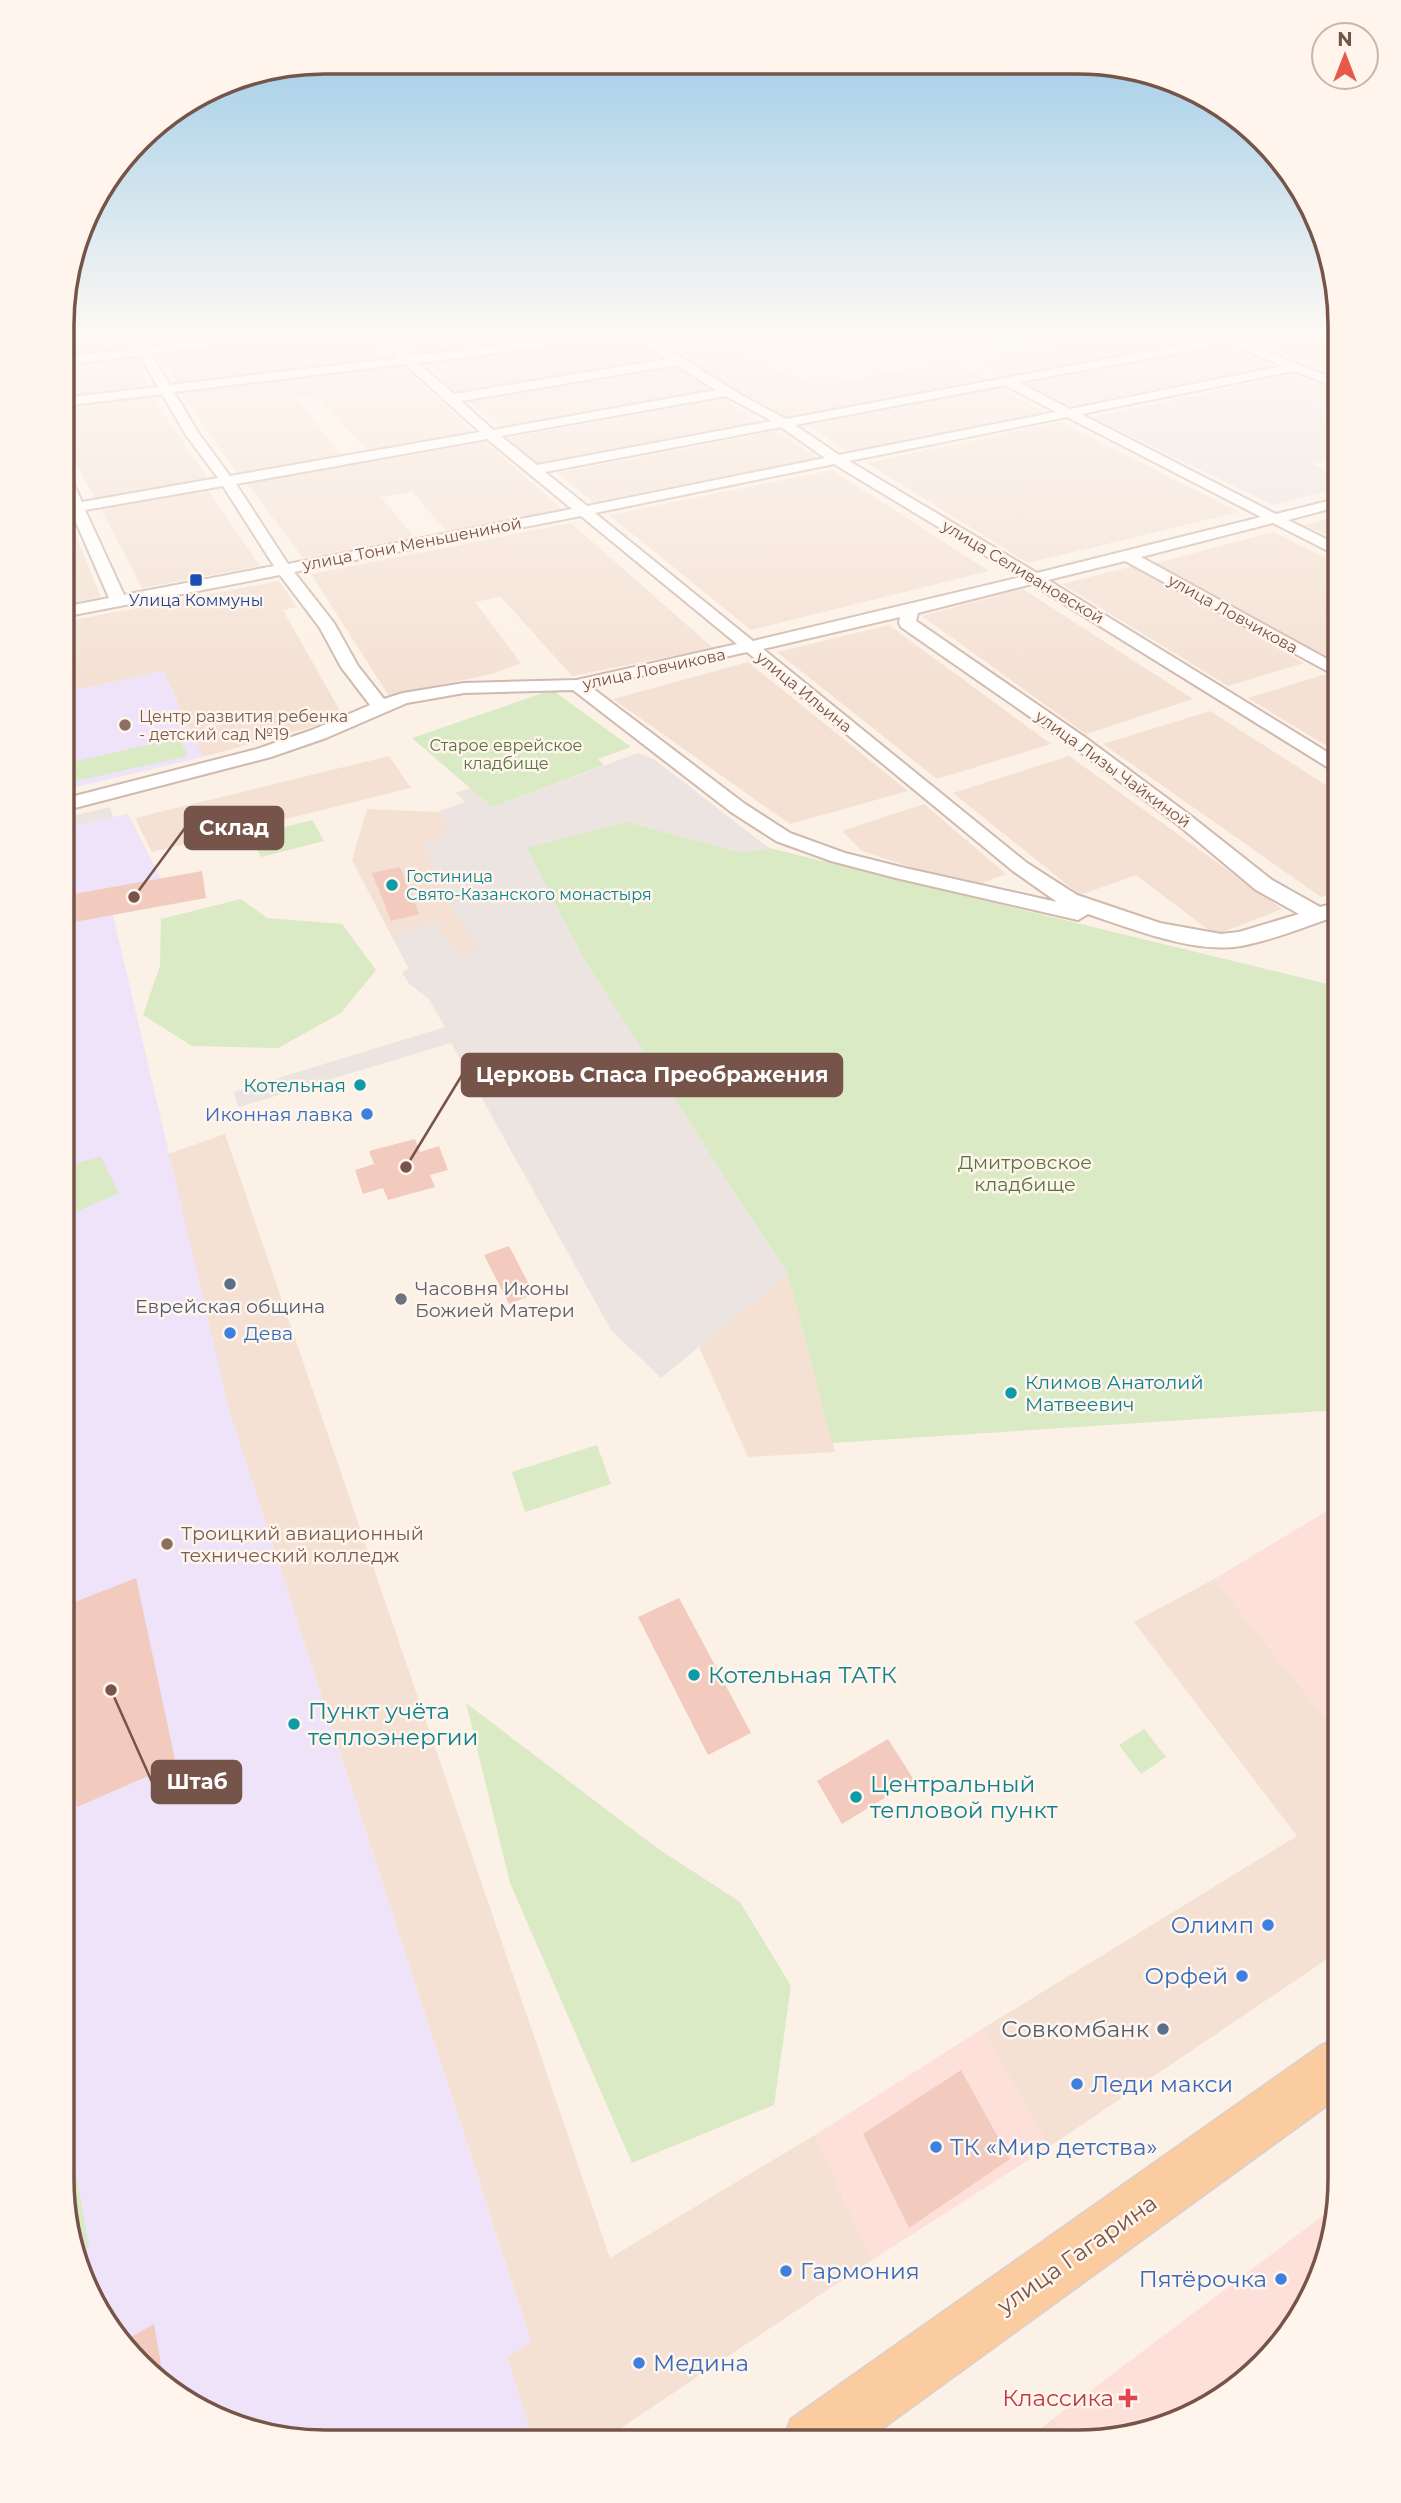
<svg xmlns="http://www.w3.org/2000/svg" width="1401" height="2503" viewBox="0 0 1401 2503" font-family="Montserrat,sans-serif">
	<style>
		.residential { fill: #f4e1d4 }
		.commercial { fill: #fde0da }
		.industrial { fill: #ece4e0 }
		.education { fill: #eee3f9 }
		.green { fill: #d9eac4 }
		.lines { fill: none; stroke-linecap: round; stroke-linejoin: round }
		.stream { stroke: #a0d7d8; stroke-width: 3.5 }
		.building { fill: #f2cbbe }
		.minor-casing { stroke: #d0b9ae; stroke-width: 4 }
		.major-casing { stroke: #d9cfcc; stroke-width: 3 }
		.minor { fill: #fff; fill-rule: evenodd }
		.major { fill: #fbcc9f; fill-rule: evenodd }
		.transit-dot { fill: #1a4fb4; stroke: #fff5ec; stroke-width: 2.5 }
		.education-dot { fill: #8d6e63; stroke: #fff5ec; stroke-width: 2.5 }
		.culture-dot { fill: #0f9aa8; stroke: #fff5ec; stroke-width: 2.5 }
		.shop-dot { fill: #3f7fe0; stroke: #fff5ec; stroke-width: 2.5 }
		.service-dot { fill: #5c6f8a; stroke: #fff5ec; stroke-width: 2.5 }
		.worship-dot { fill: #6b7280; stroke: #fff5ec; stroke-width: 2.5 }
		.health-dot { fill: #e0444e; stroke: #fff5ec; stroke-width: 2.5 }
		.labels { text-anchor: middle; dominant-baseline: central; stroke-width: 5; stroke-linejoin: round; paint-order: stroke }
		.far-street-label { font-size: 16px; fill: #76544a; stroke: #fff5ec }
		.far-transit-label { font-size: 16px; fill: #164399; stroke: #fff5ec }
		.far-education-label { font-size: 16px; fill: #785e54; stroke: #fff5ec; text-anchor: start }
		.far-park-label { font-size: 16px; fill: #577540; stroke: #fff5ec }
		.far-culture-label { font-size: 16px; fill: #0d838f; stroke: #fff5ec; text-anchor: start }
		.culture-label { font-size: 19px; fill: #0d838f; stroke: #fff5ec; text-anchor: end }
		.shop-label { font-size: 19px; fill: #366cbe; stroke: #fff5ec; text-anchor: end }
		.park-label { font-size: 19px; fill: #577540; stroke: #fff5ec }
		.worship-label { font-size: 19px; fill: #5b616d; stroke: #fff5ec; text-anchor: start }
		.service-label { font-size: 19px; fill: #4e5e75; stroke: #fff5ec }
		.education-label { font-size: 19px; fill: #785e54; stroke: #fff5ec; text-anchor: start }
		.near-culture-label { font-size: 23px; fill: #0d838f; stroke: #fff5ec; text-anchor: start }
		.near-shop-label { font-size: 23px; fill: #366cbe; stroke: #fff5ec; text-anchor: start }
		.near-service-label { font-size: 23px; fill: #4e5e75; stroke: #fff5ec; text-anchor: end }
		.near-street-label { font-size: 23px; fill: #76544a; stroke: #fff5ec }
		.near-health-label { font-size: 23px; fill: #be3a42; stroke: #fff5ec; text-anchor: end }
		.rim { fill: none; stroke: #76544a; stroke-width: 3.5 }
		.leader { fill: none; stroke: #76544a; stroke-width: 2.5 }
		.callout-dot { fill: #76544a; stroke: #fff5ec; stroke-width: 2.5 }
		.callout { fill: #76544a; stroke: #76544a; stroke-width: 2.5 }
		.callout-label { font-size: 21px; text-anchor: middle; font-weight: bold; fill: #fff }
	</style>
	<rect width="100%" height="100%" fill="#fcf1e6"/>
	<g class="residential">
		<polygon points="63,333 124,333 132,349 63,357"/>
		<polygon points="147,333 266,333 156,347"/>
		<polygon points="328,333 369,333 394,359 178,384 161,354"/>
		<polygon points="399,333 605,333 418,356"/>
		<polygon points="1085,333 1192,333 1202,337 1011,378 984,360 1077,340"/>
		<polygon points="1301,333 1340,333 1340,375 1256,342"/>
		<polygon points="629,336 665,358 456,393 427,363"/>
		<polygon points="722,344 769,368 823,386 951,361 990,381 787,419 676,353"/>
		<polygon points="1220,345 1272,366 1071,406 1023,382"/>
		<polygon points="137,356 150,388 63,399 63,365"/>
		<polygon points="401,364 473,433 368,450 314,396 295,398 343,456 238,474 180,392"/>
		<polygon points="676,366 712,389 499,427 468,401"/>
		<polygon points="1315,384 1340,395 1340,398 1320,402 1291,390"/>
		<polygon points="997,388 1046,413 849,452 808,426"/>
		<polygon points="151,396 208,479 95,499 63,439 63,407"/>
		<polygon points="724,399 762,424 540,466 508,438"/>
		<polygon points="1060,422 1239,512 1028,563 867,463"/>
		<polygon points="777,431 817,458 593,502 557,473"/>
		<polygon points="485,442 562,509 447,531 412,492 381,497 414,537 303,558 247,483"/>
		<polygon points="832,470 989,571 751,630 609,515"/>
		<polygon points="208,490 260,566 142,588 101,509"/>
		<polygon points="67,515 101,597 63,604 63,516"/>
		<polygon points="1340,515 1340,542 1304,525"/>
		<polygon points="571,523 713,648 572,676 501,597 475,602 521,663 491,674 389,696 311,574"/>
		<polygon points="1273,532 1340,565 1340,654 1327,658 1153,564"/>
		<polygon points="1133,566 1304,663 1228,686 1062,584"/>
		<polygon points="279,581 297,607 283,610 344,718 203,757 163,671 63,693 63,622"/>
		<polygon points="1023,589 1193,699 1086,734 922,616"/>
		<polygon points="889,625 1051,744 937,779 777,652"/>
		<polygon points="748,662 908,791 790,824 613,699"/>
		<polygon points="1326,674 1340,682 1340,754 1248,698"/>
		<polygon points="1210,711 1340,794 1340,890 1321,897 1103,744"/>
		<polygon points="389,756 411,788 152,852 135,818"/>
		<polygon points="1069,756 1282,909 1215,935 1136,875 1080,895 953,793"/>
		<polygon points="924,804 1006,874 971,887 862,851 842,831"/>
		<polygon points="367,809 437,812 453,829 444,840 424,844 448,900 480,950 459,957 435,922 391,935 352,860"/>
		<polygon points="225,1134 610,2258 815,2135 872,2260 603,2440 533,2440 507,2357 531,2341 230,1413 168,1154"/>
		<polygon points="788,1274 835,1452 748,1457 699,1347"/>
		<polygon points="1214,1579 1339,1734 1339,1951 1049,2147 982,2029 1297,1836 1134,1622"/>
		<polygon points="1054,2418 1067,2442 1024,2442"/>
	</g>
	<g class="commercial">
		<polygon points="1327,1511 1339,1525 1339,1734 1214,1579"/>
		<polygon points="982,2029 1049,2147 872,2260 815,2135"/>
		<polygon points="1337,2205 1320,2279 1285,2339 1237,2388 1162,2428 1067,2442 1054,2418"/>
	</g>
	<g class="industrial">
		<polygon points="1291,375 1315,384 1292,391 1320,402 1340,398 1340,457 1312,464 1340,476 1340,488 1273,505 1092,417"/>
		<polygon points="638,753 655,760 769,848 742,853 627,822 528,848 585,961 788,1274 661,1378 611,1330 451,1043 239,1107 233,1092 445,1027 428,998 409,984 402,972 409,969 391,935 435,922 459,956 479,950 448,900 424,844 444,840 442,833 453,829 437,812 465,802 456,793 470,788 492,807"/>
		<polygon points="110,807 113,817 63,828 63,818"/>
	</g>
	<g class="education">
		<polygon points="163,671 203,757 63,790 63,693"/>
		<polygon points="128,814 161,879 113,915 230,1413 531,2342 507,2357 533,2440 290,2439 223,2422 164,2387 115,2339 75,2264 61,2179 63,828"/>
	</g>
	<g class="green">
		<path d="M966,333H1073C1039,353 1014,351 976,347Z"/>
		<polygon points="552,690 631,747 598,759 604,765 492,807 412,738"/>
		<polygon points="179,738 188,756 63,784 63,764"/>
		<polygon points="312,820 324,841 261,857 250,836"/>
		<polygon points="627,822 742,853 769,848 1340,987 1339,1410 832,1443 788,1274 585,961 527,848"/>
		<polygon points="241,899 267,918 342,924 376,970 341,1013 278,1048 192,1046 143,1015 160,966 161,919"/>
		<polygon points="101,1157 119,1193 62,1218 62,1167"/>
		<polygon points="597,1445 611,1484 525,1512 512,1472"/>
		<polygon points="466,1703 657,1848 740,1902 791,1986 774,2105 632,2163 510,1883"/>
		<polygon points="1144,1729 1166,1757 1141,1774 1119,1745"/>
		<polygon points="61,2086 89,2247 74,2256 61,2179"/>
	</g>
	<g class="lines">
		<polyline class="stream" points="917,333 948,349"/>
	</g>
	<g class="building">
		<polygon points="400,867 419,914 391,921 372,873"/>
		<polygon points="202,871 206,898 63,924 63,896"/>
		<polygon points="415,1139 420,1152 439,1146 448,1170 430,1175 435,1187 388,1200 383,1188 363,1194 355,1170 374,1164 369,1151"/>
		<polygon points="509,1246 534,1294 509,1304 484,1255"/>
		<polygon points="136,1578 176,1764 77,1807 62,1716 62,1607"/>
		<polygon points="679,1598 751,1733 708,1755 638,1617"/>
		<polygon points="888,1739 914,1780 842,1824 817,1781"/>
		<polygon points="961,2070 1010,2159 909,2228 863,2134"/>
		<polygon points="154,2324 165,2388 120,2343"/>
	</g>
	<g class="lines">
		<g class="minor-casing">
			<path id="minor" d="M130,333H142L148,347L272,333H306L300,336L151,354L170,385L399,358L376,333H388L411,356L604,333H642L743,396L786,419L1219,338L1269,333L1246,341L1254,347L1340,381V389L1294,371L1081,414L1276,514L1340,498V506L1288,520L1340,546V557L1273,523L1141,557L1340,666V678L1125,561L1048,580L1340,760V775L1032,584L918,613L916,621L1086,738L1191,816L1272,880L1320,907L1340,902V915C1308,925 1275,940 1241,946C1194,954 1133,929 1088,914L1078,920L896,878L831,861L776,841L731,812L573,690L464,693L407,703L326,738L271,757L63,811V799L257,749L312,730L370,705L341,667L320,628L280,575L63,617V607L109,598L72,513L63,514V506L68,505L63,493V472L70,476L82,502L218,478L186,435L162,394L63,406V398L158,387L140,355L63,365V357L137,349ZM632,336L667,359L454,394L418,363ZM1235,343L1246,351L1282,366L1070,409L1018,382ZM405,364L480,432L230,476L199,434L174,392ZM676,365L716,390L493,430L461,401ZM1005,385L1056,412L839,455L795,425ZM726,396L772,421L537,465L501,436ZM1067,417L1261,517L1037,573L849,461ZM781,427L825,458L587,506L545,472ZM487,439L572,509L288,564L236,484ZM834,464L1021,577L753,641L595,513ZM223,486L274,566L124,595L85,510ZM581,516L737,644L577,680L464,683L403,693L384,699L358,666L334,623L294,572ZM900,617L899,623L901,627L1072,746L1177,824L1256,890L1299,914L1239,932L1221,934L1160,923L1077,895L1027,863L763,649ZM747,652L1013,871L1057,902L905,868L845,853L790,833L745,804L591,687Z"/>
		</g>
		<g class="major-casing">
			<polygon id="major" points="1339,2038 1339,2097 865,2441 782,2441 791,2419 1320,2046"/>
		</g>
		<use href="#minor" class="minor"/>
		<use href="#major" class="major"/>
	</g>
	<linearGradient id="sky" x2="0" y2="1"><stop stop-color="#95c8e7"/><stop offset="0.49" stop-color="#fef9f4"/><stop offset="1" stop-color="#fef9f4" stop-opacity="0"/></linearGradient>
	<rect width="1401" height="683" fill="url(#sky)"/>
	<rect class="transit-dot" x="189" y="573" width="14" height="14" rx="3.5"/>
	<g class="education-dot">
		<circle cx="125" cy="725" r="7"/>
		<circle cx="167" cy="1544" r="7"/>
	</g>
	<g class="culture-dot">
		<circle cx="392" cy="885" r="7"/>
		<circle cx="360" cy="1085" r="7"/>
		<circle cx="1011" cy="1393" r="7"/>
		<circle cx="694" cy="1675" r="7"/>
		<circle cx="294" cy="1724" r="7"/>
		<circle cx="856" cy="1797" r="7"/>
	</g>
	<g class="shop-dot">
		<circle cx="367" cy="1114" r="7"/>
		<circle cx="230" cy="1333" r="7"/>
		<circle cx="1268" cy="1925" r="7"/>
		<circle cx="1242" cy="1976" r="7"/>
		<circle cx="1077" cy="2084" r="7"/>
		<circle cx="936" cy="2147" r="7"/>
		<circle cx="786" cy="2271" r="7"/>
		<circle cx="1281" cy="2279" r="7"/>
		<circle cx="639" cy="2363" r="7"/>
	</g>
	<g class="service-dot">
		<circle cx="230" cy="1284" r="7"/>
		<circle cx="1163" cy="2029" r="7"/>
	</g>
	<circle class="worship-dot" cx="401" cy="1299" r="7"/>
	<path class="health-dot" d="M1124.5 2387.5h7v7h7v7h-7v7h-7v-7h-7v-7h7z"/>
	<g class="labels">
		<g class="far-street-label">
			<text transform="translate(412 544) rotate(-11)">улица Тони Меньшениной</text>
			<text transform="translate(1023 572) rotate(31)">улица Селивановской</text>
			<text transform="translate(1233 614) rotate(29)">улица Ловчикова</text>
			<text transform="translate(654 669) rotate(-12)">улица Ловчикова</text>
			<text transform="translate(804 692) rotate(39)">улица Ильина</text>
			<text transform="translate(1113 769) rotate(36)">улица Лизы Чайкиной</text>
		</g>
		<g class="far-transit-label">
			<text x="196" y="600">Улица Коммуны</text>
		</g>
		<g class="far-education-label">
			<text x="139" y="716">Центр развития ребенка<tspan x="139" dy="18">- детский сад №19</tspan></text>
		</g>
		<g class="far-park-label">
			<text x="506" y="745">Старое еврейское<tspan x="506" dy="18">кладбище</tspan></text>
		</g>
		<g class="far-culture-label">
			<text x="406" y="876">Гостиница<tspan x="406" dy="18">Свято-Казанского монастыря</tspan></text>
		</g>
		<g class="culture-label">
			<text x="346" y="1085">Котельная</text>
			<text x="1025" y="1382" text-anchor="start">Климов Анатолий<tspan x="1025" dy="22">Матвеевич</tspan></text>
		</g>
		<g class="shop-label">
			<text x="353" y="1114">Иконная лавка</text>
			<text x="244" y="1333" text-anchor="start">Дева</text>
		</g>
		<g class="park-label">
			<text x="1025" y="1162">Дмитровское<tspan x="1025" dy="22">кладбище</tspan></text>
		</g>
		<g class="worship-label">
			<text x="415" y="1288">Часовня Иконы<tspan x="415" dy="22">Божией Матери</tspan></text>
		</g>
		<g class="service-label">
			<text x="230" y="1306">Еврейская община</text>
		</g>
		<g class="education-label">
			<text x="181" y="1533">Троицкий авиационный<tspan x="181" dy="22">технический колледж</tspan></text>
		</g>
		<g class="near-culture-label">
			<text x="708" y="1675">Котельная ТАТК</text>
			<text x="308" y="1711">Пункт учёта<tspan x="308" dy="26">теплоэнергии</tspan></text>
			<text x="870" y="1784">Центральный<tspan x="870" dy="26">тепловой пункт</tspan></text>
		</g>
		<g class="near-shop-label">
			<text x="1254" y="1925" text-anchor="end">Олимп</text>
			<text x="1228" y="1976" text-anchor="end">Орфей</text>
			<text x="1091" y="2084">Леди макси</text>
			<text x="950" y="2147">ТК «Мир детства»</text>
			<text x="800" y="2271">Гармония</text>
			<text x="1267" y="2279" text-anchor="end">Пятёрочка</text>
			<text x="653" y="2363">Медина</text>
		</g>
		<g class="near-service-label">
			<text x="1149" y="2029">Совкомбанк</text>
		</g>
		<g class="near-street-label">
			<text transform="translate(1077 2254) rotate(-35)">улица Гагарина</text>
		</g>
		<g class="near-health-label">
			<text x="1114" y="2398">Классика</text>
		</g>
	</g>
	<path d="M0 0H1401V2503H0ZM325 74H1077A251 251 0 0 1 1328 325V2179A251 251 0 0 1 1077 2430H325A251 251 0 0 1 74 2179V325A251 251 0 0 1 325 74Z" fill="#fff5ec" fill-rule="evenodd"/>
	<path class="rim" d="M325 74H1077A251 251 0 0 1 1328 325V2179A251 251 0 0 1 1077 2430H325A251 251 0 0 1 74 2179V325A251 251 0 0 1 325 74Z"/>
	<path class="leader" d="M134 897L185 828M406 1167L462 1075M111 1690L152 1782"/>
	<g class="callout-dot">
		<circle cx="134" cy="897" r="7"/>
		<circle cx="406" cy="1167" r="7"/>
		<circle cx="111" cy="1690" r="7"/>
	</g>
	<g class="callout">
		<rect x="185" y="807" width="98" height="42" rx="7"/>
		<rect x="462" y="1054" width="380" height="42" rx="7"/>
		<rect x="152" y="1761" width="89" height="42" rx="7"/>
	</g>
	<g class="callout-label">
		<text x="234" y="835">Склад</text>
		<text x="652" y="1082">Церковь Спаса Преображения</text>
		<text x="197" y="1789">Штаб</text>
	</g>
	<g transform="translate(1345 56)"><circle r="33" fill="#fff5ec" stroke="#c8b5ab" stroke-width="2"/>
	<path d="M0-5L12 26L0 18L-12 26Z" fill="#e6594b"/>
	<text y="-10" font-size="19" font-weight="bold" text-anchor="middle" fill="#76544a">N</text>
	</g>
</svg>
